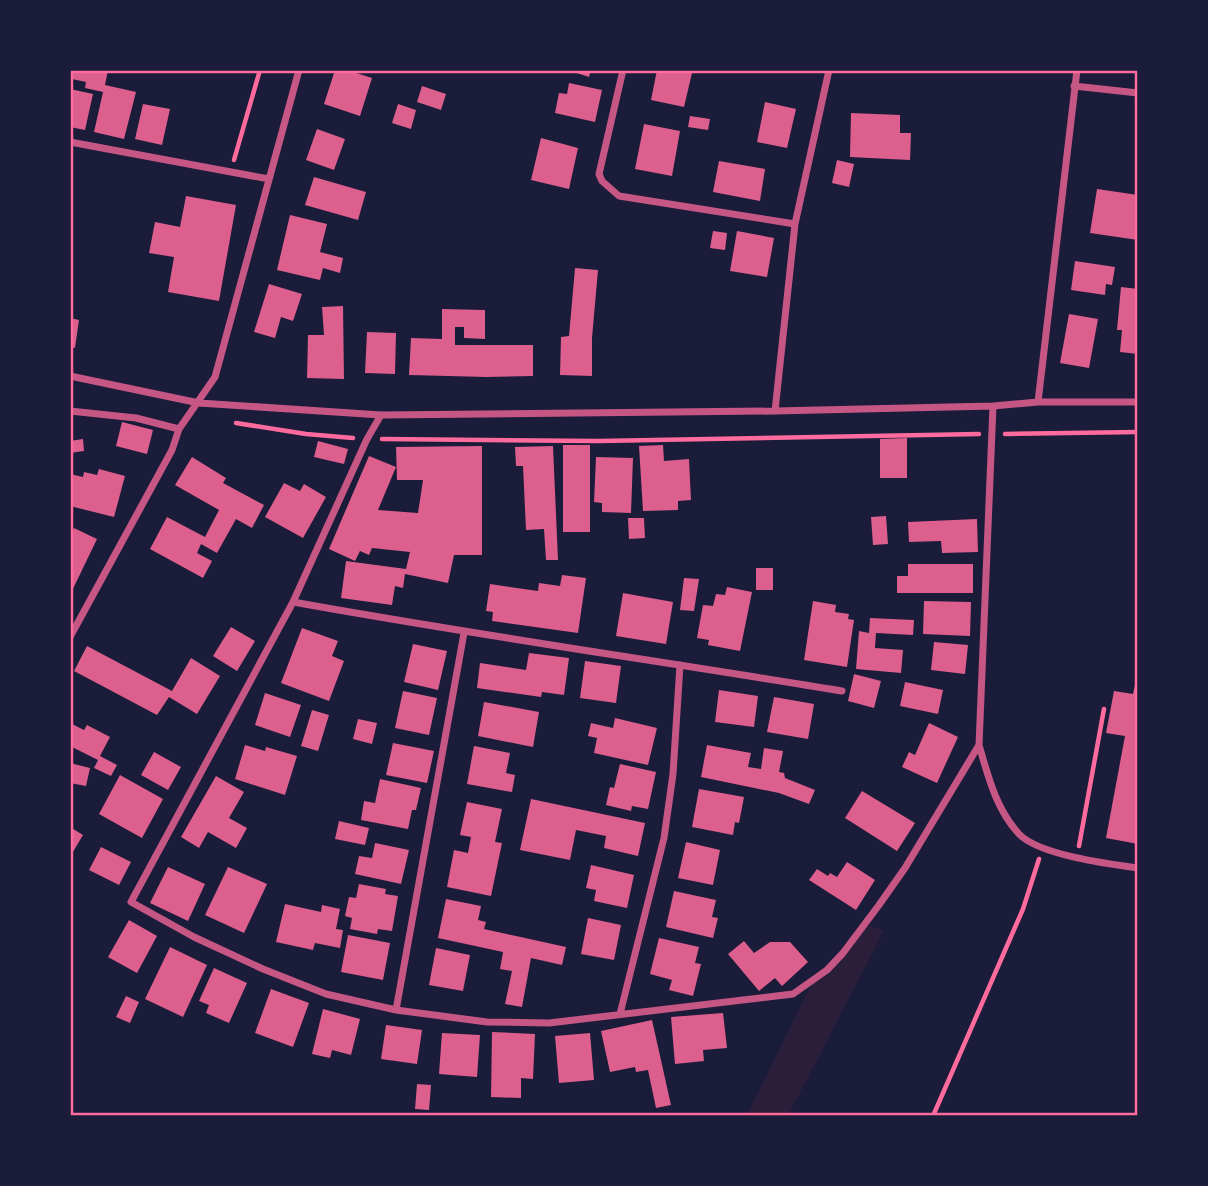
<svg xmlns="http://www.w3.org/2000/svg" width="1208" height="1186" font-family="Jost,sans-serif">
	<style>
		.green { fill: #2a1e3b }
		.building { fill: #dd5f8e }
		.lines { fill: none; stroke-linecap: round; stroke-linejoin: round }
		.path { stroke: #ff6b9d; stroke-width: 4.5 }
		.minor { stroke: #c65784; stroke-width: 7 }
		.neatline { fill: none; stroke: #ff6b9d; stroke-width: 2.5 }
	</style>
	<rect width="100%" height="100%" fill="#1b1b3a"/>
	<path class="green" d="M865 924 884 931 788 1116H746L813 981Z"/>
	<path class="building" d="M74 70H108L105 85 136 92 124 139 94 132 103 92 85 88 86 82 72 79Z
		M335 70H347L372 78 360 116 324 104Z
		M567 70H591L589 77Z
		M657 70 692 73 684 107 651 100Z
		M569 83 602 90 595 122 555 113 559 93 567 94Z
		M422 86 446 94 441 110 417 102Z
		M70 89 93 94 85 130 70 127Z
		M765 102 796 109 787 148 757 142Z
		M143 104 170 109 162 145 135 139Z
		M398 104 416 110 411 129 392 123Z
		M851 113 900 115V133H911L910 160 850 157Z
		M690 116 710 119 708 130 688 127Z
		M644 124 680 131 672 176 635 169Z
		M317 129 345 139 334 170 306 160Z
		M541 138 578 148 569 189 531 180Z
		M837 160 854 164 849 187 832 183Z
		M719 161 765 169 760 201 713 192Z
		M314 177 366 192 358 220 305 205Z
		M1097 189 1138 195V240L1090 233Z
		M186 196 236 205 219 301 168 292 174 257 149 253 155 222 180 227Z
		M290 215 327 224 320 252 343 258 340 273 323 268 320 280 277 270Z
		M713 231 727 233 725 250 710 248Z
		M737 231 774 238 767 277 730 271Z
		M1075 261 1115 267 1112 285 1106 284 1105 295 1071 290Z
		M575 268 598 270 592 338V376L560 375 561 337 569 336Z
		M269 284 302 294 293 321 281 317 275 338 254 332Z
		M1121 287 1138 289V354L1120 352 1122 330H1117Z
		M343 306 344 379 307 378 308 335H324L322 307Z
		M442 309 485 310V339L464 338V327H455V345H533V376L487 377 409 375 411 338 442 339Z
		M1069 314 1098 319 1089 368 1060 363Z
		M70 318 79 320 75 348 70 347Z
		M367 332 396 333 395 374 365 373Z
		M122 422 153 430 147 454 116 446Z
		M907 438V478H880V439Z
		M83 439 84 451 70 453V441Z
		M318 441 348 449 344 464 314 457Z
		M563 445H590V532H563Z
		M663 445 664 461 689 459 691 500 678 501V510L643 511 639 446Z
		M482 446V555H454L448 583 405 574 403 588 395 586 392 605 341 598 346 561 406 569 410 552 372 548 369 555 360 551 355 561 329 549 369 456 396 467 378 510 418 513 423 480H397L396 447Z
		M553 446 558 560H546L544 529 526 530 523 466H516L515 447Z
		M192 457 226 478 223 483 264 505 252 528 236 519 217 553 201 544 197 553 212 561 203 578 150 549 167 517 205 537 219 510 175 485Z
		M596 457 633 458 631 513 602 512V503L594 502Z
		M99 469 125 476 114 517 70 506V474L83 477 84 472 97 475Z
		M284 483 300 491 304 484 326 497 303 538 265 517Z
		M886 516 888 544 873 545 871 517Z
		M628 518H644L645 538 629 539Z
		M977 519 978 552 942 553 941 541 909 542 908 522Z
		M74 528 97 539 70 595V537Z
		M908 564H973V593H897V576H908Z
		M756 568H773V590H756Z
		M562 575 586 578 578 633 492 621 493 612 486 611 490 584 538 591 539 583 560 586Z
		M684 578 699 579 694 611 680 610Z
		M727 587 752 592 740 651 708 645 709 640 697 638 703 605 713 606 716 594 725 595Z
		M623 593 673 602 666 644 616 636Z
		M813 601 836 605 835 612 849 614 848 619 854 620 847 667 804 660Z
		M924 601 971 602 970 636 923 634Z
		M870 618 914 620 913 635 876 633 875 648 903 650 901 673 856 669 859 631 869 633Z
		M231 627 255 641 237 671 213 656Z
		M302 628 338 641 332 656 344 661 329 701 281 683Z
		M934 642 968 645 965 674 931 670Z
		M413 644 447 651 438 690 404 682Z
		M87 646 172 691 191 658 220 676 197 714 169 697 157 715 74 671Z
		M529 653 569 658 564 695 542 692 541 697 477 688 480 663 526 670Z
		M585 661 621 666 616 703 580 698Z
		M854 674 881 681 874 708 848 701Z
		M1137 676H1138V844L1106 838 1125 736 1106 733 1114 691 1133 694Z
		M905 682 943 690 938 714 900 706Z
		M719 690 758 696 754 727 715 722Z
		M403 691 437 698 429 735 395 728Z
		M265 693 301 705 290 737 255 725Z
		M774 697 814 704 808 739 767 732Z
		M484 702 539 712 533 747 478 736Z
		M312 710 329 715 318 751 301 746Z
		M615 718 657 728 648 765 594 753 597 738 588 736 591 723 613 728Z
		M358 719 377 723 372 744 353 739Z
		M70 723 84 730 87 725 110 737 100 756 117 765 111 776 94 768 98 760 70 746Z
		M929 723 958 737 937 783 902 767 909 752 915 755Z
		M393 743 434 751 427 783 386 775Z
		M245 745 265 751 266 747 297 756 285 795 235 779Z
		M707 745 751 753 748 767 761 769 764 748 783 751 779 772 784 773 785 778 815 790 809 804 779 793 701 777Z
		M474 746 510 753 506 773 515 775 512 792 467 784Z
		M154 752 181 767 168 790 141 775Z
		M70 763 90 768 86 786 70 783Z
		M620 764 656 772 648 809 632 806 631 811 606 805 610 787 614 788Z
		M120 775 163 799 142 838 99 814Z
		M216 776 244 792 229 818 247 828 236 848 208 832 199 848 181 837Z
		M380 779 421 788 416 810H412L408 829 361 820 364 801 375 803Z
		M699 789 744 797 739 823 735 822 733 835 692 827Z
		M862 791 915 823 897 851 845 818Z
		M531 799 645 823 638 856 604 848 606 836 576 830 570 860 520 850Z
		M467 802 502 809 495 842 502 843 491 896 447 887 454 850 468 853 471 837 460 835Z
		M339 821 369 828 365 845 335 839Z
		M70 827 83 835 70 857Z
		M686 842 720 850 713 885 678 878Z
		M375 843 409 850 401 884 355 874 359 856 372 858Z
		M101 847 131 862 119 885 89 870Z
		M847 862 875 880 856 910 809 880 817 869 828 876 830 873 837 877Z
		M591 865 634 875 627 908 594 901 596 890 586 888Z
		M168 867 205 884 188 921 150 903Z
		M228 867 267 884 244 933 205 915Z
		M359 884 386 889 385 894 398 896 392 931 378 929 377 934 350 929 352 918 345 916 349 897 356 898Z
		M674 891 716 900 712 917 718 918 713 938 666 927Z
		M446 899 481 906 478 920 486 922 484 929 566 947 562 965 531 958 522 1007 505 1004 512 971 500 969 503 952 438 938Z
		M285 904 321 912 322 905 340 909 336 929 343 930 340 948 315 943 313 950 276 942Z
		M588 918 621 925 614 960 581 954Z
		M129 920 157 936 137 973 108 957Z
		M348 935 390 943 383 980 341 972Z
		M659 938 699 947 695 963 701 964 693 996 669 990 672 980 650 974Z
		M744 941 754 953 770 942H790L808 962 782 986 775 978 759 991 728 954Z
		M170 947 207 965 183 1017 145 999Z
		M436 948 470 955 463 991 429 985Z
		M214 968 247 983 229 1023 206 1013 209 1005 199 1001Z
		M271 989 309 1003 293 1047 255 1033Z
		M126 996 139 1002 130 1023 116 1017Z
		M323 1009 360 1019 351 1055 332 1050 330 1058 312 1054Z
		M723 1013 727 1048 703 1050 704 1061 675 1064 671 1017Z
		M652 1020 671 1105 656 1108 648 1070 636 1072 635 1067 610 1072 601 1031Z
		M386 1025 422 1030 417 1064 381 1059Z
		M492 1032 535 1034 533 1079 521 1078V1098L491 1097Z
		M442 1033 480 1035 477 1077 439 1074Z
		M590 1033 594 1080 559 1083 555 1036Z
		M417 1084 431 1085 429 1110 415 1109Z"/>
	<g class="lines">
		<path class="path" d="M234 160 260 70
			M236 423 306 434 353 438
			M1005 434 1138 432
			M382 439 599 441 979 434
			M1079 846 1104 709
			M933 1116 1023 909 1039 859"/>
		<path class="minor" d="M623 70 599 174 602 181 619 196 795 224
			M1074 86 1138 93
			M70 142 269 179
			M70 376 199 403 381 415 775 411 993 406 1038 402H1138
			M1038 402 1077 70
			M70 411 136 418 179 429 215 377 299 70
			M775 411 795 224 829 70
			M381 415 367 439 293 602 131 902 194 937 263 969 326 994 396 1010 487 1022 549 1023 793 994 827 970 843 953 879 905 905 868 979 745 993 406
			M293 602C476 635 659 661 842 691
			M70 637 172 450 179 429
			M979 745C988 776 996 809 1019 834 1039 855 1108 864 1138 868
			M396 1010 464 633
			M620 1014 664 838 673 774 680 665"/>
	</g>
	<rect width="1208" height="1186" fill="none" stroke="#1b1b3a" stroke-width="144"/>
	<rect x="72" y="72" width="1064" height="1042" class="neatline"/>
</svg>
